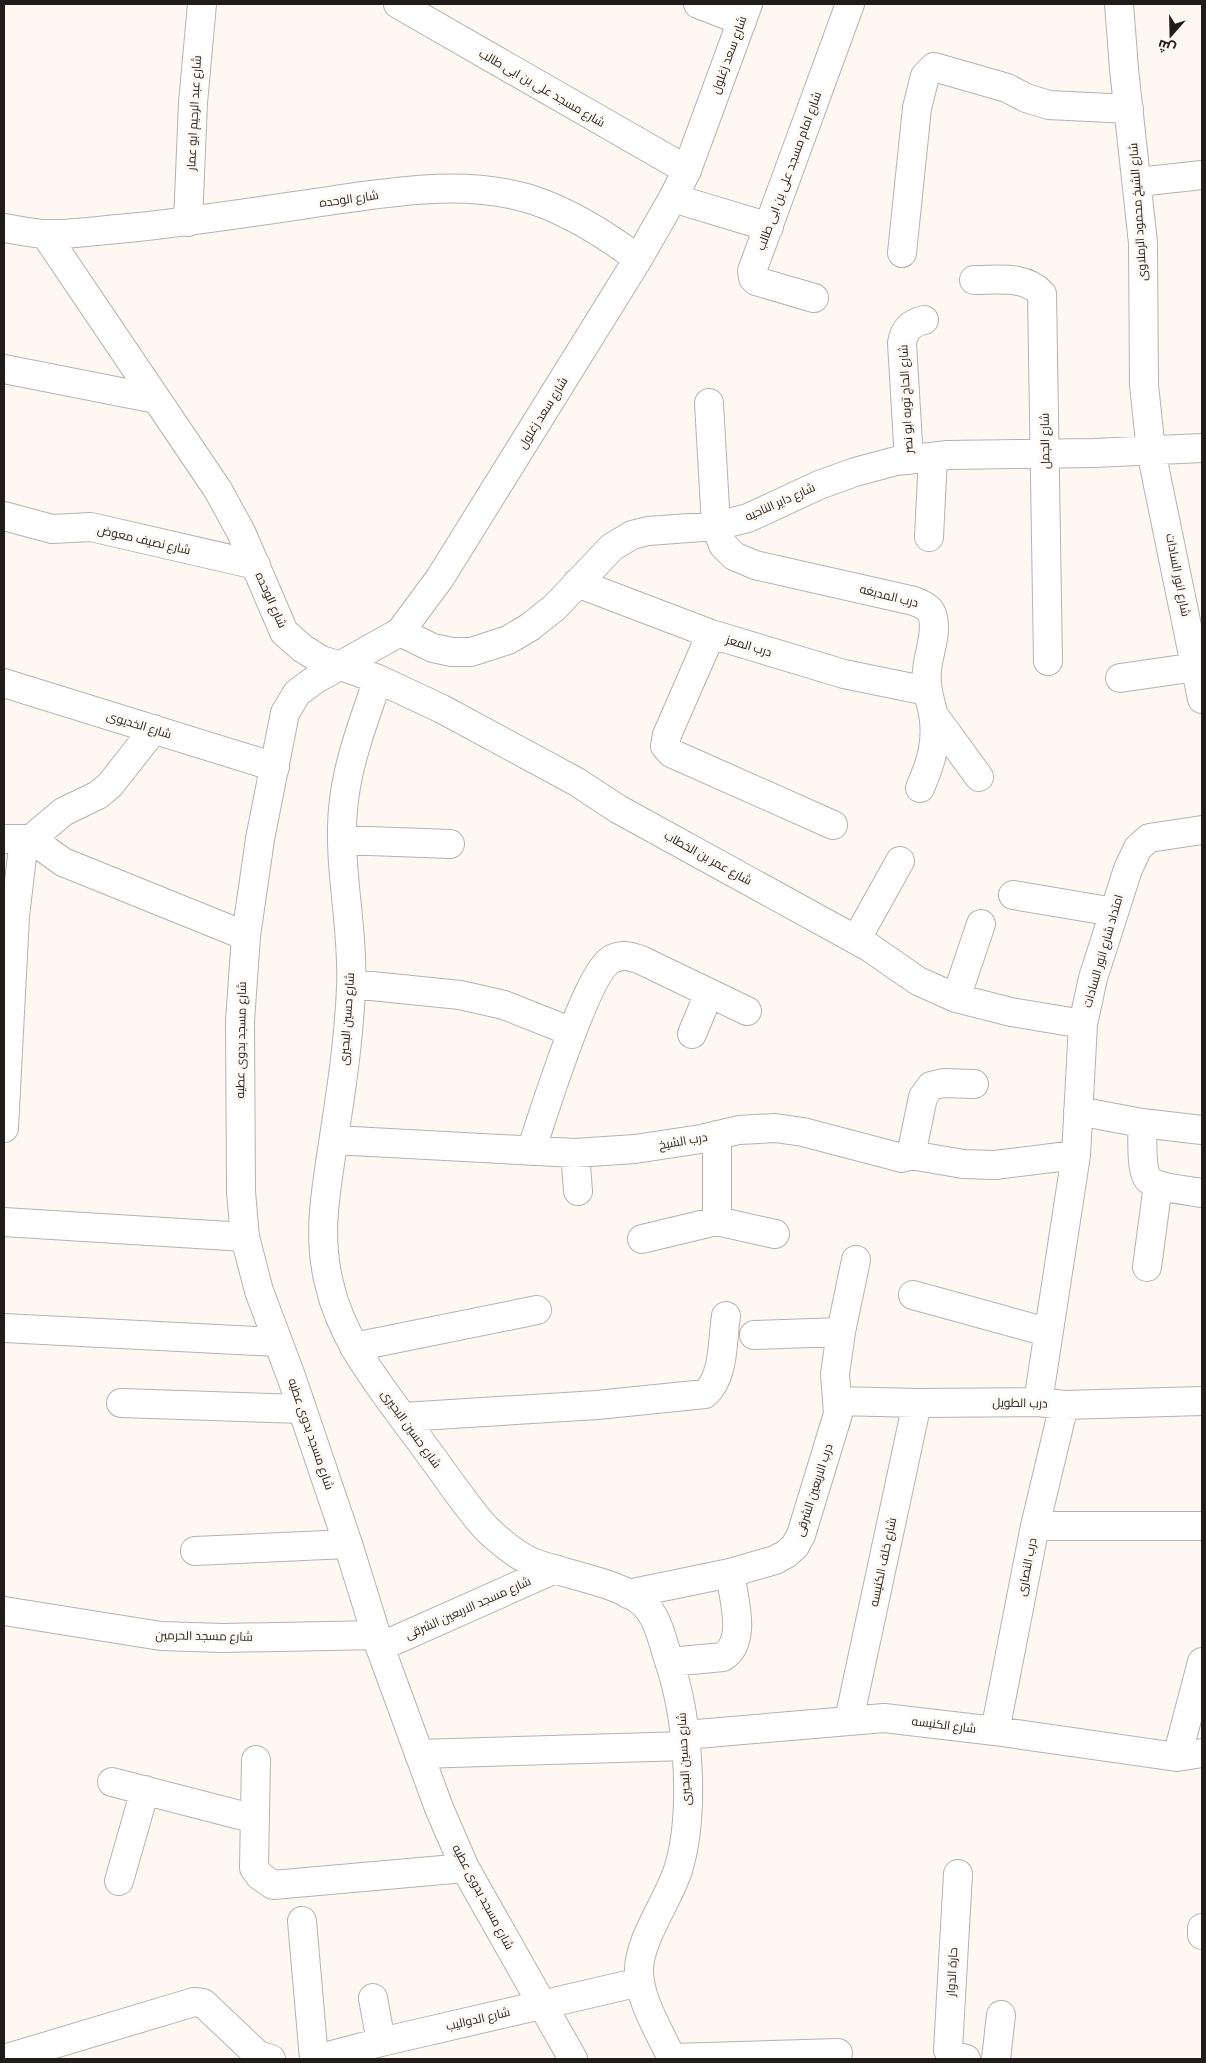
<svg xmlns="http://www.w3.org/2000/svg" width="1206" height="2063" font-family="Merriweather,Cairo,serif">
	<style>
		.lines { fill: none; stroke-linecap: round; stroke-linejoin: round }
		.minor-casing { stroke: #b8b2ad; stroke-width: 30 }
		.tertiary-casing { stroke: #b8b2ad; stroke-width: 30 }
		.minor { stroke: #fff; stroke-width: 28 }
		.tertiary { stroke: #fff; stroke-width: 28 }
		.labels { text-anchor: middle; stroke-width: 5; stroke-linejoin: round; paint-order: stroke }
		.street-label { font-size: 12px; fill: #1f1c1a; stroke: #fef8f2 }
	</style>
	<rect width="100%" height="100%" fill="#fef8f2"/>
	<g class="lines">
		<g class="minor-casing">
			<path id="minor" d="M398 4 687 170
				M698 4 742 21
				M1119 4 1124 69 1143 243 1144 385 1151 451 1202 699
				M1138 182 1202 175
				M673 198 769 227
				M188 222 193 103 202 4
				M902 253 917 108 925 76 934 67 1007 88 1026 98 1049 105 1129 109
				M974 280C998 280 1025 275 1042 294L1048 661
				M814 298 756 281 753 278 752 271 850 4
				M4 369 156 399
				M709 403 716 526 723 545 734 556 755 565 914 601C923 605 931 607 933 618 937 635 928 654 927 671 925 686 930 699 933 713 938 741 931 763 920 788
				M909 460 902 343C904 330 911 323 924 320
				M4 516 52 529 91 527 256 565
				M929 537 933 457
				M577 583 711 634 844 674 927 691
				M400 632 433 648 452 652H471L508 640 530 627 555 607 612 547 632 535 648 531 716 526 748 518 819 485 855 472 896 461 948 455 1094 453 1202 448
				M711 634 667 735 665 746 671 753 833 825
				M341 666 378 679 442 709 577 782 618 809 869 947 918 981 956 998 1011 1012 1083 1024
				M1120 678 1196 667
				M378 679C365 718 349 758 344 800 336 862 354 925 351 987 349 1040 341 1092 333 1143 326 1191 317 1235 329 1283 341 1338 377 1382 409 1426 425 1447 440 1468 455 1489 466 1503 477 1520 490 1532 503 1544 517 1556 534 1563 564 1574 622 1583 644 1604 658 1617 663 1643 669 1661 688 1717 696 1812 678 1870 668 1901 638 1941 639 1972 640 2002 660 2032 672 2059
				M4 683 275 767
				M933 714 979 777
				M4 839H31L63 862 246 936
				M342 840 450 844
				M1013 895 1114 912
				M856 940 900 861
				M352 984 460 995 504 1005 572 1032
				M956 998 981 924
				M692 1034 709 993
				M1078 1111 1142 1123 1202 1130
				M1142 1123C1143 1135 1140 1173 1149 1180 1160 1189 1188 1190 1202 1193
				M4 1128 15 916 23 848 31 839 63 812 98 795 110 785 154 729
				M717 1135V1221
				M334 1140 575 1153 635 1149 701 1139 739 1130 775 1128 803 1132 902 1158 911 1155 923 1097 931 1086 943 1083 974 1084
				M531 1151C542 1118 587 972 612 959 623 954 630 956 641 960L747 1011
				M575 1153 578 1191
				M911 1155 963 1164 995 1165 1076 1155
				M4 1222 245 1237
				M642 1239 717 1221 775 1234
				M1147 1267 1158 1185
				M913 1295 1047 1332
				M4 1328 277 1342
				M754 1335 841 1332
				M354 1347 537 1310
				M838 1401 917 1403 1038 1402 1064 1405 1202 1401
				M1038 1402 1076 1155 1083 1024 1093 978 1128 869 1138 848 1149 838 1202 830
				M121 1403 302 1409
				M403 1417 597 1405 705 1394C725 1376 722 1340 726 1316
				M1035 1526H1202
				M195 1551 348 1544
				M628 1594 730 1573 775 1560 786 1554 795 1546 801 1535 838 1414 835 1374 841 1332 856 1260
				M4 1611 161 1636 223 1638 377 1635
				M380 1647 555 1569
				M670 1662 723 1657C748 1641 733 1597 730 1573
				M849 1720 917 1403
				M995 1731 1035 1526 1064 1405
				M685 1735 884 1718 995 1731 1177 1757 1202 1753
				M419 1754 686 1746
				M1177 1757 1202 1662
				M256 1760 254 1868 260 1876 273 1885 465 1868
				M112 1782 255 1819
				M958 1874 948 2050 955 2056 966 2059
				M119 1881 145 1790
				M302 1921 314 2059
				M1202 1935V1928
				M373 1998 381 2042
				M672 2058 838 2053
				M4 2059 194 2002 203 2003 258 2055 271 2059
				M317 2059 381 2042 640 1982
				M996 2059 1001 2015"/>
		</g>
		<g class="tertiary-casing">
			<path id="tertiary" d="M4 228C17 230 31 233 45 234 72 235 101 230 128 228 197 221 266 210 335 200 399 191 466 180 530 199 570 212 605 234 638 259
				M45 234 218 490 241 532 284 632 302 648 321 660 341 666
				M573 2059 465 1868 439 1808 380 1647 348 1544 292 1379 259 1291 245 1237 241 1192 240 1021 246 936 260 839 285 713 297 693 316 679 400 632 440 578 638 259 673 198 687 170 748 4"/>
		</g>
		<use href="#minor" class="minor"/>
		<use href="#tertiary" class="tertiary"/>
	</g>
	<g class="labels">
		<g class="street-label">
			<text transform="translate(729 55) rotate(-70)" y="4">شارع سعد زغلول</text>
			<text transform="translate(542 88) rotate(30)" y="4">شارع مسجد على بن ابى طالب</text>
			<text transform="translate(194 113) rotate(-87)" y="4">شارع عبد الرحيم ابو عمار</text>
			<text transform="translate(789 171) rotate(-70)" y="4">شارع امام مسجد على بن ابى طالب</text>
			<text transform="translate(349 199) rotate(-8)" y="4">شارع الوحده</text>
			<text transform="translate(1138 212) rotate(-94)" y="4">شارع الشيخ محمود الرملاوى</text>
			<text transform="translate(906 399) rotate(-93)" y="4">شارع الحاج توبه ابو نصر</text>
			<text transform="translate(543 413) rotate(-58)" y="4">شارع سعد زغلول</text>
			<text transform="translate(1045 441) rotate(-91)" y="4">شارع الجمل</text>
			<text transform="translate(780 502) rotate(-24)" y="4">شارع داير الناحيه</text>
			<text transform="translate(144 540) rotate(13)" y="4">شارع نصيف معوض</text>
			<text transform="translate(1178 575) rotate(79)" y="4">شارع انور السادات</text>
			<text transform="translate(889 596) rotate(14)" y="4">درب المدبغه</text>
			<text transform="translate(271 600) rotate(66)" y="4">شارع الوحده</text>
			<text transform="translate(749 646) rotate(17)" y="4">درب المعز</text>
			<text transform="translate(139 725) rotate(17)" y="4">شارع الخديوى</text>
			<text transform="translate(708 858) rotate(29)" y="4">شارع عمر بن الخطاب</text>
			<text transform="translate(1103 951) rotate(-74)" y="4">امتداد شارع انور السادات</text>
			<text transform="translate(347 1019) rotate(-86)" y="4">شارع حسين البحيرى</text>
			<text transform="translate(241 1040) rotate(-89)" y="4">شارع مسجد بدوى عطيه</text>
			<text transform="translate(683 1141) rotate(-10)" y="4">درب الشيخ</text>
			<text transform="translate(1020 1403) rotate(1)" y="4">درب الطويل</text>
			<text transform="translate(411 1429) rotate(54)" y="4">شارع حسين البحيرى</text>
			<text transform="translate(311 1434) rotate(71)" y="4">شارع مسجد بدوى عطيه</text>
			<text transform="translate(814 1490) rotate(-72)" y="4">درب الاربعين الشرقى</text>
			<text transform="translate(883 1562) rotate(-78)" y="4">شارع خلف الكنيسه</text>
			<text transform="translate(1027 1567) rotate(-79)" y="4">درب النصارى</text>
			<text transform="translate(468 1608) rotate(-24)" y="4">شارع مسجد الاربعين الشرقى</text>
			<text transform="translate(204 1636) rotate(1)" y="4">شارع مسجد الحرمين</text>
			<text transform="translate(944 1725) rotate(7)" y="4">شارع الكنيسه</text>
			<text transform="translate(684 1759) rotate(-93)" y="4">شارع حسين البحيرى</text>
			<text transform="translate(483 1897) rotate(62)" y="4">شارع مسجد بدوى عطيه</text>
			<text transform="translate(952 1972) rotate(-87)" y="4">حارة الدوار</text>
			<text transform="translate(478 2019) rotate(-13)" y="4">شارع الدواليب</text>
		</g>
	</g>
	<rect width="1206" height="2063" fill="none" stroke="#1f1c1a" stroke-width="10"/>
	<g transform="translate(1171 35) rotate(200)" stroke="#fef8f2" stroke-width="4" paint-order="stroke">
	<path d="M0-4L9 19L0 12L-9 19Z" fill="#1f1c1a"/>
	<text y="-8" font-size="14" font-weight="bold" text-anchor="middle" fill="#1f1c1a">ش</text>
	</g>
</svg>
